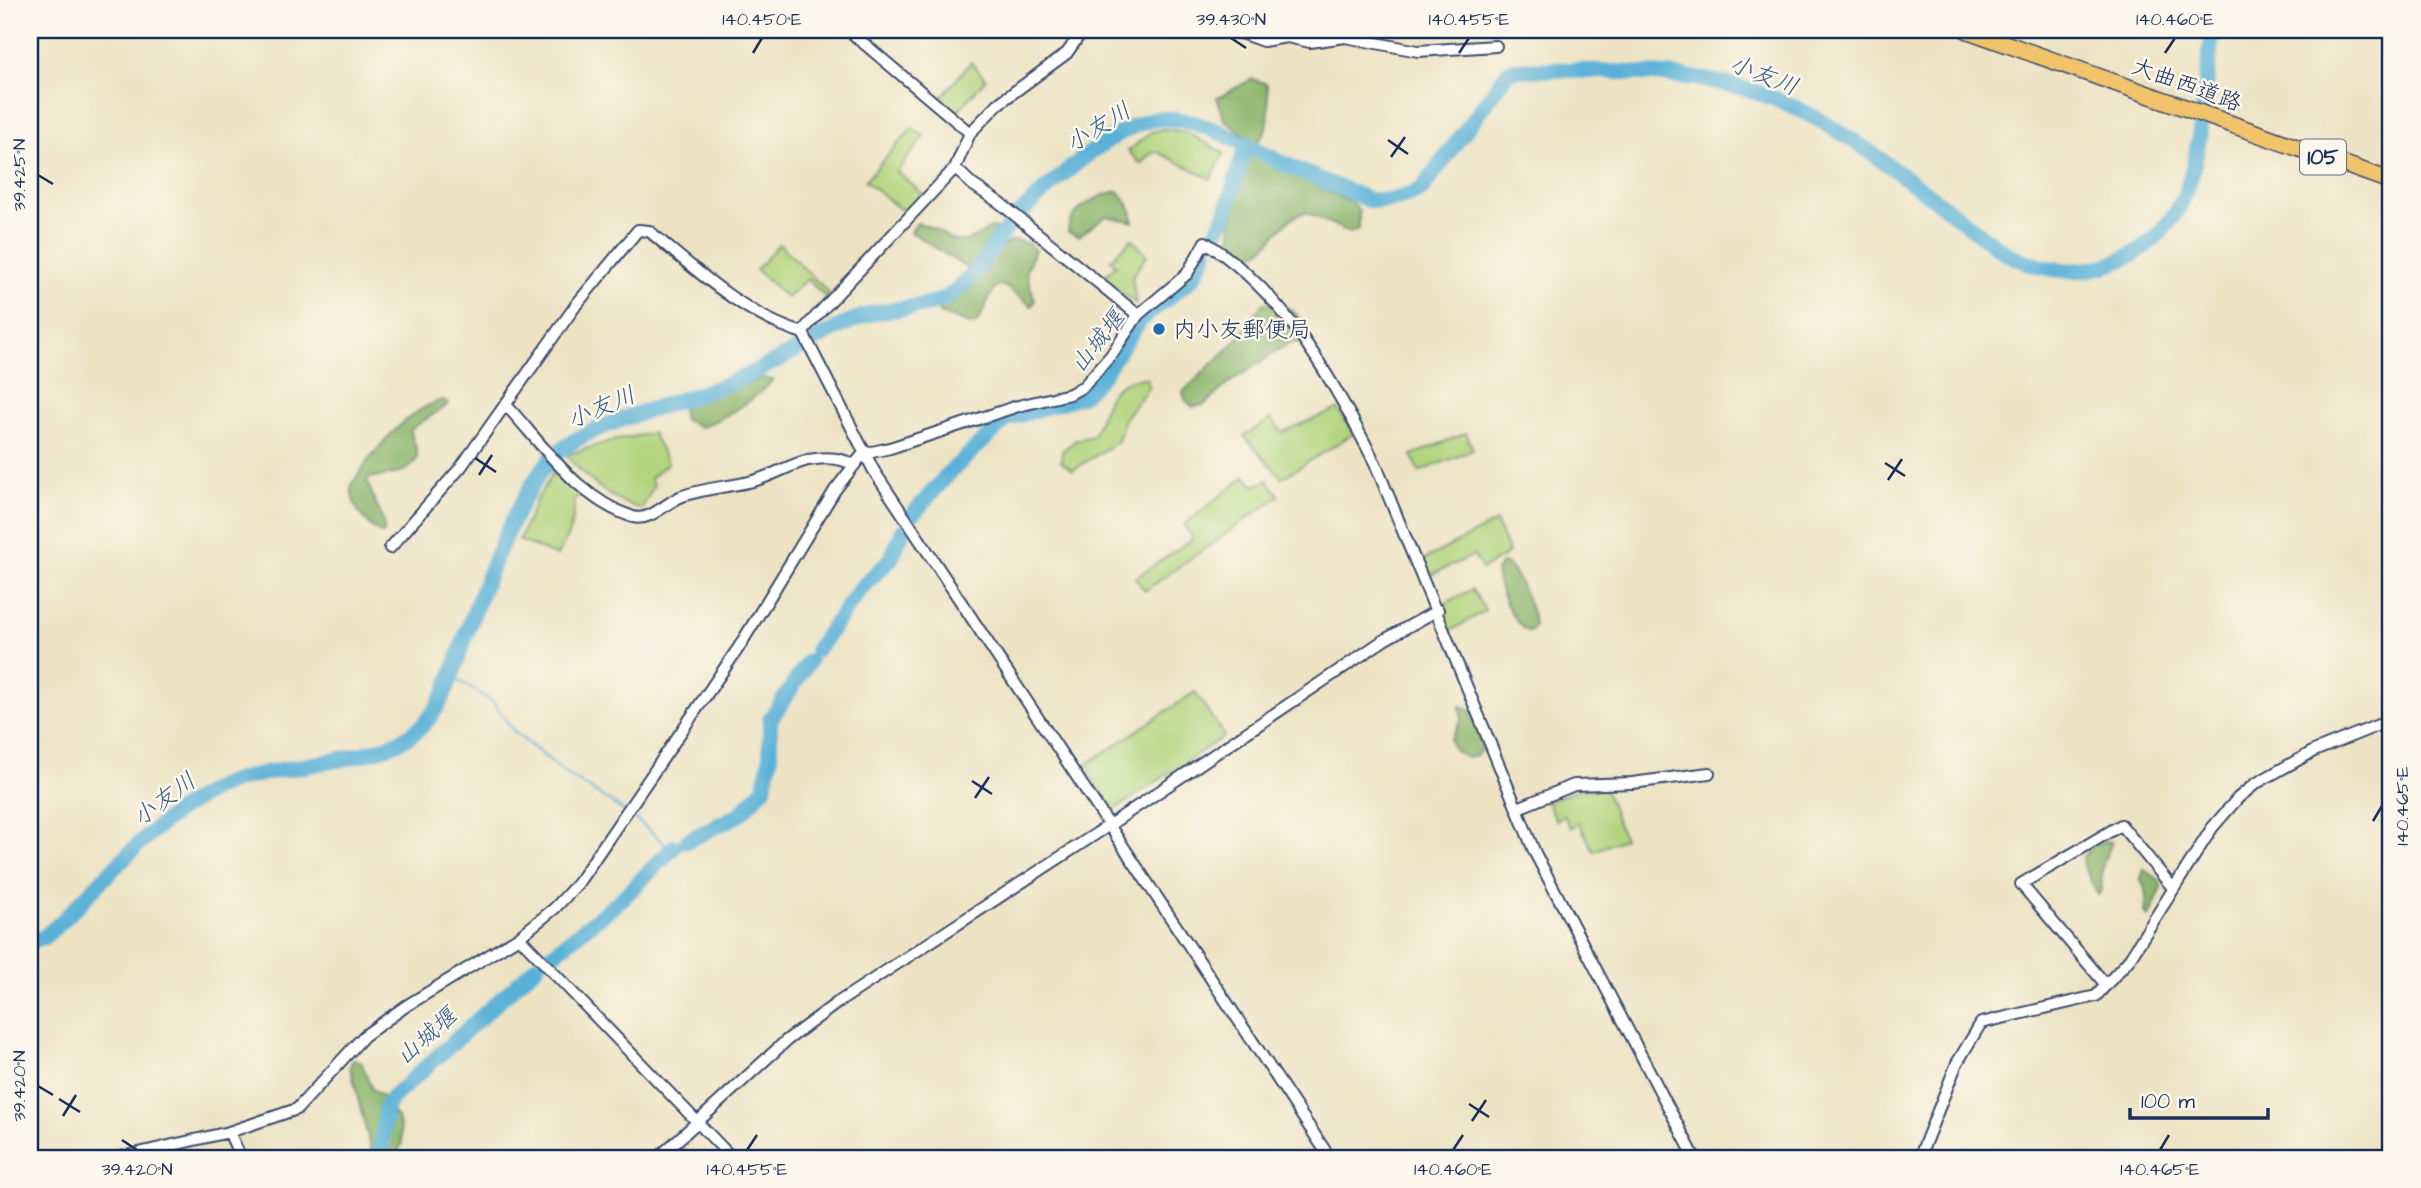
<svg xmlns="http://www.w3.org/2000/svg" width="2421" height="1188" font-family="'Architects Daughter','Klee One',sans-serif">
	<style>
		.green { fill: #b1d47c; stroke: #66826d; stroke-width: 2 }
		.forest { fill: #8cb66c; stroke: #547265; stroke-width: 2 }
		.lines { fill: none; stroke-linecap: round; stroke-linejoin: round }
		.stream { stroke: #5ab1d7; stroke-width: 2.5 }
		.river { stroke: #5ab1d7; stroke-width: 16 }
		.minor-casing { stroke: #3a4a6d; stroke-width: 14 }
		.highway-casing { stroke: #3a4a6d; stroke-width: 19 }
		.minor { stroke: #fff; stroke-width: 10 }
		.highway { stroke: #f1c36a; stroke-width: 16 }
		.ticks { fill: none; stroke: #1b2f5e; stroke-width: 2.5 }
		.poi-dot { fill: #1f6fb2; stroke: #fbf7ec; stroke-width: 2.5 }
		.labels { text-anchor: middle; stroke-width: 5; stroke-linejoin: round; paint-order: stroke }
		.shield { fill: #fbf7ec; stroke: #5e6b89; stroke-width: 2 }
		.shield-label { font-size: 21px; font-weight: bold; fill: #1b2f5e }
		.street-label { font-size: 23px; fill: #1b2f5e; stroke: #fbf7ec }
		.poi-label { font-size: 23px; fill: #1b2f5e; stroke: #fbf7ec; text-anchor: start }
		.water-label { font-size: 24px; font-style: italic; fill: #315c88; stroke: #fbf7ec }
		.neatline { fill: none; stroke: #1b2f5e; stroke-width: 2.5 }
		.ticks-label { font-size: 18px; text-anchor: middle; fill: #1b2f5e }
	</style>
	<rect width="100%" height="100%" fill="#fbf7ec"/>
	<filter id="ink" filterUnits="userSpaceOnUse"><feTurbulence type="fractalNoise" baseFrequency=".0143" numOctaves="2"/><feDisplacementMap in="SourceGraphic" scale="14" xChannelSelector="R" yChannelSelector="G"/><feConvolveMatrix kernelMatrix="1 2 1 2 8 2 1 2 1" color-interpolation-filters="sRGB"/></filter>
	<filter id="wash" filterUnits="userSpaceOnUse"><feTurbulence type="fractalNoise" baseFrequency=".00686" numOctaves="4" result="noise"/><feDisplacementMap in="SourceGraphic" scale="28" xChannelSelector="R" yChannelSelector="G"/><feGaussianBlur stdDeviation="1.57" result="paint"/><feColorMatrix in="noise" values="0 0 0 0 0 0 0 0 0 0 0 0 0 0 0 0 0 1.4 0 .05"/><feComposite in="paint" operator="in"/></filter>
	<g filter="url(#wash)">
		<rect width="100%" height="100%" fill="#ede3c3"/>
		<path class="green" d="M971 62 986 79 956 113 940 99Z
			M912 128 924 136 897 172 925 196 909 216 865 181Z
			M1164 129 1186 132 1224 153 1211 179 1158 152 1150 154 1141 164 1128 151 1151 132Z
			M1132 239 1147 255 1132 277 1136 304 1103 278 1116 265 1110 260Z
			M779 244 830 294 827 299 807 279 787 298 756 270Z
			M1140 378 1148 379V388L1124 419 1118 441 1073 470 1061 462 1062 451 1076 440 1093 436C1107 407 1103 384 1140 378Z
			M1338 409 1353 434 1282 478 1244 436 1271 419 1282 432Z
			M652 433 668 463 650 478 654 485 642 509C609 500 588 480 566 455L611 441Z
			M1466 433 1473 450 1419 472 1412 455Z
			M555 470 582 494 574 499C575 522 569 536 557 556L519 540 536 501Z
			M1245 476 1254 486 1268 480 1279 496 1145 591 1135 578 1193 539 1184 525Z
			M1496 522 1509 553 1482 569 1474 555 1431 575 1423 560Z
			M1472 589 1485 611 1450 631 1442 605Z
			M1195 692 1224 736 1114 810 1084 766Z
			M1580 789H1605L1624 839 1594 851 1579 823 1571 828 1564 815 1556 820 1547 802Z"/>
		<path class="forest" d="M1252 79 1267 84C1268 103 1274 133 1255 142L1225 121 1217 98Z
			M1253 155 1354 204 1359 211V229L1350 233 1306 212C1278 219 1276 247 1246 258 1241 256 1235 252 1233 247 1226 229 1242 176 1247 157Z
			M1119 191 1131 209 1133 222 1106 216 1079 236 1068 232C1068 210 1100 194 1119 191Z
			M917 223C954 229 945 258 991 228L998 229C991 243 981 264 965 267L911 232Z
			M1015 240 1027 243 1035 250 1026 271 1035 301 1032 306 1004 286 997 285C988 295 986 311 976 324H969L938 312 940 304C974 303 983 249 1015 240Z
			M1263 303C1286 304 1297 308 1307 331L1298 343H1289L1229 383 1204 405 1192 407 1185 399 1183 392 1236 341Z
			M763 378 773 380C753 401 728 416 701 427L684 420 682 410 686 405Z
			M442 400 448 403 446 406 411 429C410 438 418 447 417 456 415 474 383 476 369 478L367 482 384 523V533L381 534C365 522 349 505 352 484 372 453 405 411 442 400Z
			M1502 563C1516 565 1534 612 1534 626L1531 631H1527C1511 621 1498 589 1496 571Z
			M1460 706 1470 710 1483 748 1477 755 1467 758 1455 751 1450 740 1462 719Z
			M2106 841 2112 842 2103 862 2101 891 2098 895 2083 865V857L2093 846Z
			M2144 869 2159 880 2162 888 2149 917 2145 914 2147 894 2141 879Z
			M354 1059 361 1062 372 1089 383 1097 399 1121 402 1143 395 1158H373L350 1066Z"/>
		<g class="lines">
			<path class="stream" d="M451 676 493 702 514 732 564 772 624 811
				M633 817 671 849"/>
			<path class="river" d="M1213 238 1224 218 1246 146
				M912 515 951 471 1007 419 1083 395 1101 377 1141 319 1194 277 1206 252
				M817 649 861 588 891 559 903 531
				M687 841 740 814 764 788 770 761V720L809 661
				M30 941 43 938 58 925C111 874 166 803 238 780 288 763 374 763 415 732 446 709 455 663 468 629 484 583 520 491 553 457 589 420 688 402 737 380 780 362 820 333 864 316 888 307 924 310 945 298 969 286 985 256 1001 236 1029 201 1108 129 1152 120 1197 111 1259 154 1300 171 1323 181 1346 190 1369 200 1390 202 1404 199 1422 189L1509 71C1537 68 1565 70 1594 71 1667 74 1726 76 1794 107 1853 135 1905 178 1957 216 1976 230 1995 249 2017 258 2079 287 2151 264 2182 201 2201 162 2206 75 2213 30
				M549 957 622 899 674 847
				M380 1158 386 1107 393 1097 537 966"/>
		</g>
	</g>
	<g filter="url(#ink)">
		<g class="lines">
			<g class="minor-casing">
				<path id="minor" d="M848 30 970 133
					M1083 30 1067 53 998 104 970 133 955 168 807 326 803 333 874 471 1330 1158
					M1232 30 1263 41 1287 37 1310 42 1345 37 1418 51 1496 46
					M955 168 973 185 1000 203 1138 315
					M506 405C544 446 578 499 633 517 649 522 666 503 680 497 702 488 730 487 753 481 772 476 789 465 808 460 824 457 841 457 854 465
					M390 548 461 467 576 305 638 230 649 231C695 269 745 316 803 333
					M1518 808 1574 785 1632 783 1709 773
					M519 937 732 1158
					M2106 985 2021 884 2121 825 2173 888
					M229 1132 241 1158
					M117 1158 229 1132 297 1109 364 1036 406 1006 519 937 555 908 578 883 739 647 835 490 863 454 890 448 1018 406 1070 394 1084 386 1112 354 1138 315 1187 274 1205 242C1286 293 1333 381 1375 463L1535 853 1695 1158
					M658 1158 787 1040 837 1003 1108 826 1384 640 1438 610
					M1919 1158 1957 1063 1981 1023 2096 996 2128 961 2212 828 2238 798 2255 784 2314 751 2391 720"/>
			</g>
			<g class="highway-casing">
				<path id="highway" d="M1967 30 2391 181"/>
			</g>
			<use href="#minor" class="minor"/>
			<use href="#highway" class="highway"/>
		</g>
	</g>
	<path class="ticks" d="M1231 38 1246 48M753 53 762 38M1459 53 1469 38M2165 53 2175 38M1388 140 1408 154M1391 157 1405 137M38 175 53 184M475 458 496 472M1885 463 1905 476M479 475 492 455M1888 480 1902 459M972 781 992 794M975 798 989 777M2373 821 2382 806M38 1086 53 1095M59 1099 80 1112M1469 1104 1489 1117M63 1116 76 1095M1472 1121 1486 1100M122 1140 137 1150M747 1150 757 1135M1453 1150 1463 1135M2160 1150 2169 1135"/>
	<circle class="poi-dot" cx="1159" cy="329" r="7"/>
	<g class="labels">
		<rect class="shield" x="2300" y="139.5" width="46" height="35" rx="5"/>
		<g class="shield-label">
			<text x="2323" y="164">105</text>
		</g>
		<g class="street-label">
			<text transform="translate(2187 84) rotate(20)" y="8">大曲西道路</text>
		</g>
		<g class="poi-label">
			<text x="1173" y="337">内小友郵便局</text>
		</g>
		<g class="water-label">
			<text transform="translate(1764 75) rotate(21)" y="8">小友川</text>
			<text transform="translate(1098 127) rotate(-32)" y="8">小友川</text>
			<text transform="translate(1097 341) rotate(-52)" y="8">山城堰</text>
			<text transform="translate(601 407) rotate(-23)" y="8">小友川</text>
			<text transform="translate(164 799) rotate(-37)" y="8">小友川</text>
			<text transform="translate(426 1036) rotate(-42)" y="8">山城堰</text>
		</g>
	</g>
	<rect width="2421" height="1188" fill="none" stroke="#fbf7ec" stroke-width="77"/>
	<path d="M2130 1108v10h138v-10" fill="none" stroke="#1b2f5e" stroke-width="3.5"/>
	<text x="2141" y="1108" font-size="21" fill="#1b2f5e" stroke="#fbf7ec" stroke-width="5" paint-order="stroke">100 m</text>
	<rect x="38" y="38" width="2344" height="1112" class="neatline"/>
	<g class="ticks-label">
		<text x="762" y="25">140.450°E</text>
		<text x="1231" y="25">39.430°N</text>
		<text x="1469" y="25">140.455°E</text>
		<text x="2175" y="25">140.460°E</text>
		<text transform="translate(19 175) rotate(-90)" y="6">39.425°N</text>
		<text transform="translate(2402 806) rotate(-90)" y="6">140.465°E</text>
		<text transform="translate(19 1086) rotate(-90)" y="6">39.420°N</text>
		<text x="137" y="1175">39.420°N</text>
		<text x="747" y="1175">140.455°E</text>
		<text x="1453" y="1175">140.460°E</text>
		<text x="2160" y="1175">140.465°E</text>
	</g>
</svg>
